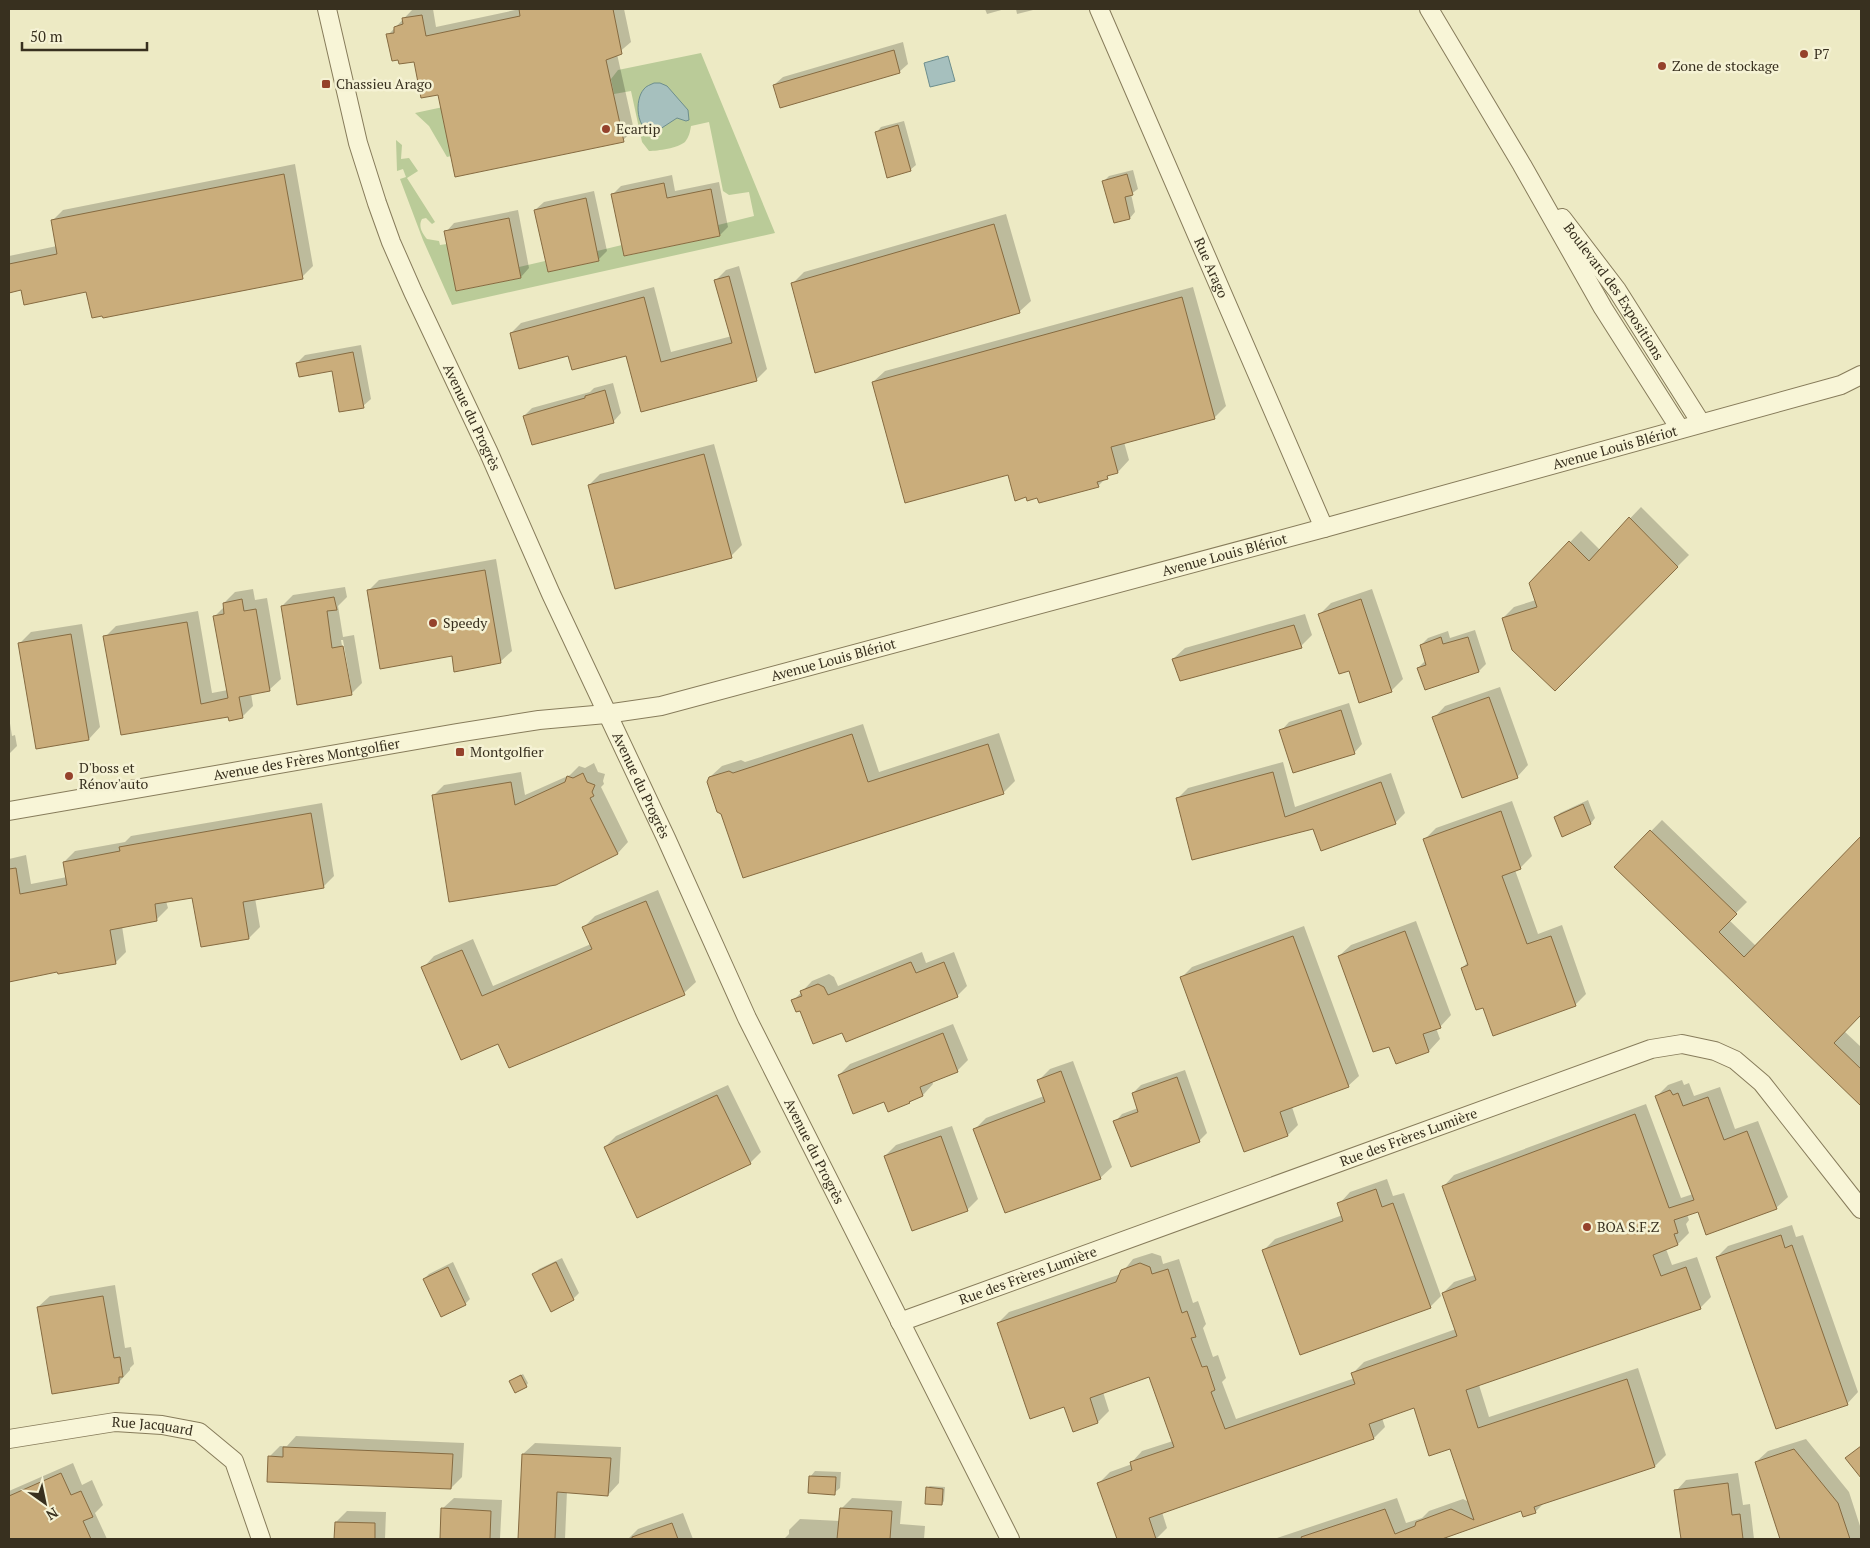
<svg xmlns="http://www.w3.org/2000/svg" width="1870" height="1548" font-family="'PT Serif',serif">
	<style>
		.green { fill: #bacb98 }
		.water { fill: #a6c0be; stroke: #6d8e8d }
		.shadow { fill: #0003; fill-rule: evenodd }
		.building { fill: #caad7b; stroke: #866b41 }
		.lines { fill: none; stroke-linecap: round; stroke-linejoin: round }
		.minor-casing { stroke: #877c5b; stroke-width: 20 }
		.minor { stroke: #f8f5d7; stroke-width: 18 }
		.poi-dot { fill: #95422c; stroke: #f5f2d4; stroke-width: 2 }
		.labels { text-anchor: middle; stroke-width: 5; stroke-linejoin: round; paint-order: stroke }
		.poi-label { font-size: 14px; fill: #38301f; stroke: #f5f2d4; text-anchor: start }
		.street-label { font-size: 14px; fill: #38301f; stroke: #f5f2d4 }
	</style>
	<rect width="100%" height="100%" fill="#edeac4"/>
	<path class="green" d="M701 53 775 233 452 305 423 240 400 179 406 177 403 169 397 171 396 140 402 145 401 159 409 158 418 171 407 178 435 222 432 224 426 218 422 219C418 226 422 233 427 239L439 241 440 245 447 244 457 291 521 278 519 267 545 261 548 272 599 261 597 251 622 245 625 256 720 236 718 225 754 216 749 192 729 195 723 191 709 122 691 126C690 132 689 137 685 142 678 148 658 151 649 151L642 142 631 91 614 94 611 79 618 70Z
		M532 88 443 118 451 156 447 157 429 126 415 113Z"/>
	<path class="water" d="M948 56 955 81 930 87 924 63Z
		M654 83H660L667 86 688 110 689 120 686 121 677 118 654 133C636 131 634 100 644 89 646 86 650 85 654 83Z"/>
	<path class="shadow" d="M413 9H433L436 27 520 9H624L631 42 617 54 634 130 623 140 439 93 415 60 388 35Z
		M985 9H1005L987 14Z
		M1016 9H1037L1017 14Z
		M903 42 908 64 899 72 774 85 783 77Z
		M904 121 916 165 910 170 876 133 881 127Z
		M295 164 313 266 302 277 87 290 22 289 9 291V256L57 246 52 221 63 210Z
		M1133 170 1138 189 1131 194 1135 212 1130 218 1114 222 1104 181 1109 176Z
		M672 175 675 191 719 182 728 227 720 235 613 194 621 186Z
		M594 191 607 251 598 260 535 210 544 202Z
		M518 210 529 268 521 277 457 289 446 232 454 223Z
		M1006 214 1031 301 1019 312 792 284 804 272Z
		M739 266 767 369 756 380 642 411 626 354H569L511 333 521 323 654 287 671 352 732 336 716 280 726 270Z
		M1193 287 1226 406 1215 417 1124 442 1129 460 1118 472 1111 473 1098 486 1038 496 1008 473 873 382 885 371Z
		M361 345 371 399 363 406 333 370 297 363 305 355Z
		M613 383 621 413 613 422 524 416 532 408 590 392 594 388Z
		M714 444 742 545 731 556 589 485 600 474Z
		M1641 507 1689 555 1555 689 1503 618 1514 607 1536 600 1530 583 1581 531 1600 550Z
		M496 559 512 651 500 662 453 655 368 591 379 580Z
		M345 587 347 597 338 606 343 637 354 635 362 683 351 694 282 606 293 595ZM341 640H343L351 687H349Z
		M253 589 255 600 267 598 281 679 269 690 251 693 253 706 242 717 229 715 122 733 105 637 116 626 198 611 212 693 228 690 215 616 224 607V603L235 592Z
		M1372 589 1403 679 1392 690 1360 701 1349 669 1320 614 1331 603Z
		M1305 614 1312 635 1301 646 1173 659 1185 648Z
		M82 624 100 727 89 739 19 644 31 632Z
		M1475 630 1486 664 1479 671 1425 688 1418 668 1426 660 1421 645 1428 638 1448 631 1450 638Z
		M1500 687 1528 765 1517 777 1434 718 1445 706Z
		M1349 703 1362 744 1354 753 1281 731 1289 722Z
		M9 717 12 736 15 735 17 746 9 754Z
		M863 724 879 772 999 733 1015 781 1003 793 722 813 710 777 722 766 741 760 745 762Z
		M1283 762 1295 807 1391 773 1405 813 1395 823 1313 827 1178 798 1188 788Z
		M594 763 598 772 605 774 603 781 604 784 601 787 628 842 618 853 555 883 433 796 444 785 521 772 525 795 570 775 579 766 585 768Z
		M1588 800 1595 818 1591 823 1563 835 1556 817 1560 813Z
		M1512 801 1532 856 1521 867 1515 870 1538 934 1562 925 1586 994 1575 1005 1483 1007 1462 968 1468 962 1425 839 1436 828Z
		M322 803 334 876 323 887 255 898 260 927 249 938 193 896 166 901 168 908 157 919 122 926 126 952 115 963 58 971 9 980V859L26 855 31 884 67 877 64 862 75 851 125 842 131 836Z
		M1662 820 1747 902 1729 920 1756 946 1861 838V1014L1844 1031 1861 1047V1105L1616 867Z
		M658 890 696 982 684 993 499 1042 423 968 434 956 473 939 493 986 591 944 584 927 595 916Z
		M1416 921 1451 1015 1440 1027 1436 1028 1440 1039 1429 1051 1396 1062 1390 1045 1339 956 1351 945Z
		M1304 926 1359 1076 1348 1086 1292 1107 1298 1125 1288 1135 1182 977 1192 967Z
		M922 952 926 963 954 952 967 986 957 996 843 1032 801 1009 793 1001 812 981 829 974 834 977 838 986Z
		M953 1024 968 1060 957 1071 932 1081 933 1084 923 1095 909 1102 888 1110 885 1101 839 1075 850 1064Z
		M1073 1061 1112 1167 1100 1178 975 1129 986 1118 1044 1096 1039 1080 1050 1069Z
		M1185 1070 1207 1133 1199 1141 1115 1122 1122 1114 1138 1108 1133 1093 1141 1085Z
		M1682 1080 1684 1085 1689 1083 1694 1096 1720 1087 1735 1129 1758 1121 1788 1197 1776 1208 1699 1210 1687 1214 1689 1220 1686 1224 1689 1233 1678 1244 1666 1249 1672 1265 1697 1257 1711 1297 1700 1308 1479 1385 1489 1417 1638 1368 1666 1455 1655 1466 1545 1502 1535 1512 1522 1509 1438 1539H1274L1397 1498 1406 1523 1422 1518 1429 1511 1463 1499 1469 1502 1451 1448 1415 1407 1382 1418 1385 1427 1374 1438 1162 1512 1167 1528 1156 1539H1118L1099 1483 1110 1472 1132 1464 1131 1463 1142 1451 1173 1441 1150 1376 1103 1392 1109 1411 1098 1422 1065 1405 998 1323 1009 1312 1121 1274 1133 1259 1152 1253 1161 1256 1163 1264 1179 1259 1193 1303 1198 1301 1206 1324 1203 1328 1213 1357 1218 1355 1226 1378 1222 1382 1236 1419 1355 1378 1353 1373 1364 1362 1456 1329 1443 1293 1454 1282 1475 1275 1443 1187 1454 1175 1646 1104 1681 1198 1693 1194 1657 1096 1668 1085Z
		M728 1085 761 1152 750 1163 605 1147 616 1136Z
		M952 1126 978 1199 967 1210 885 1156 896 1145Z
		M1387 1179 1393 1196 1404 1193 1441 1296 1430 1307 1264 1250 1275 1239 1343 1215 1339 1204 1350 1192Z
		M1792 1225 1796 1237 1803 1235 1858 1392 1847 1404 1717 1257 1728 1246Z
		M562 1258 579 1293 573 1299 534 1274 539 1269Z
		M453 1262 470 1299 465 1304 424 1279 429 1274Z
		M115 1285 125 1348 131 1347 134 1364 130 1368V1370L119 1382 38 1307 50 1296Z
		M523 1374 528 1383 526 1386 510 1381Z
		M296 1436 464 1443 462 1477 451 1488 269 1457 280 1446H287Z
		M1806 1439 1849 1492 1861 1529V1539H1782L1756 1462 1768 1451Z
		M535 1443 621 1447 619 1483 608 1495 567 1491 565 1539H519L523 1454Z
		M73 1463 82 1485 92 1480 103 1505 95 1513 107 1539H9V1491Z
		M815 1471 841 1472 840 1488 834 1493 810 1477Z
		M1738 1473 1743 1505 1750 1504 1754 1539H1682L1676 1491 1686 1480Z
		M930 1486 945 1487 944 1501 942 1504 927 1488Z
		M454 1498 502 1500 500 1539H441L442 1509Z
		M852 1498 902 1501 900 1524 925 1526 924 1539H784L789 1534V1530L800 1519 840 1521 841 1509Z
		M347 1511 386 1512 385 1539H335L336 1522Z
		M683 1513 693 1539H628L638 1529Z"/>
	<path class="building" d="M519 9H613L622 54 606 60 624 142 455 177 438 95 421 98 414 62 399 64 398 60 392 61 386 34 394 33V27L403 24 402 18 422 15 426 36 520 16Z
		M894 50 900 73 780 108 773 85Z
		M898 125 911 171 887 178 875 132Z
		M284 174 303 279 103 318 102 316 92 318 86 292 24 305 21 290 9 293V264L57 254 51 220Z
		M1127 174 1133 195 1125 197 1130 219 1114 223 1102 181Z
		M664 183 667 198 711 189 720 236 624 256 611 194Z
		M586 198 599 261 548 272 534 210Z
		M509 218 521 278 456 291 444 231Z
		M994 224 1020 313 815 373 791 283Z
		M729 276 757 381 641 412 626 356 572 370 568 356 519 369 510 333 644 297 661 362 732 343 714 280Z
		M1182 297 1215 419 1111 447 1118 473 1107 476 1108 479 1097 482 1099 487 1039 503 1037 498 1027 501 1026 497 1015 501 1008 475 905 503 872 382Z
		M353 352 364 408 339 412 332 371 299 377 296 363Z
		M605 390 614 423 532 445 523 416 585 398V396Z
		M704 454 732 558 615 589 588 485Z
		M1629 517 1678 567 1555 691 1512 650 1502 618 1537 607 1529 583 1569 541 1589 561Z
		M485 570 501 663 454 672 452 656 380 669 367 590Z
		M334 597 337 610 327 611 332 648 343 646 352 695 297 705 281 606Z
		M242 599 244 611 256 609 270 691 239 697 243 718 229 721 228 717 121 735 103 636 187 622 201 704 228 698 213 616 224 614 223 603Z
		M1361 599 1392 692 1359 703 1349 671 1339 674 1318 614Z
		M1294 625 1302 648 1180 681 1172 659Z
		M71 634 89 740 36 749 18 643Z
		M1441 637 1443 644 1468 637 1479 672 1425 690 1417 668 1426 665 1420 645Z
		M1489 697 1518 778 1462 798 1432 717Z
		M1341 710 1355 754 1293 773 1279 730Z
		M852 734 868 782 988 744 1004 794 743 878 721 814 717 812 707 782 709 777 729 771 733 773Z
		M1273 772 1285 817 1381 782 1396 824 1321 851 1313 829 1192 860 1176 798Z
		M583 773 587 782 595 785 592 792 594 796 590 798 618 854 556 885 449 902 432 795 511 782 515 805 565 782 567 776 573 778Z
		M1583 804 1591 824 1562 837 1554 817Z
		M1501 811 1521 869 1502 876 1527 944 1551 936 1576 1006 1493 1036 1483 1008 1476 1010 1461 968 1468 965 1423 839Z
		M311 813 324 888 243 902 249 939 201 947 192 898 155 904 157 921 110 930 116 964 58 974 57 972 9 982V869L16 868 20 894 67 885 63 862 120 851 119 847Z
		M1650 830 1737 914 1719 932 1744 957 1861 836V1015L1834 1043 1861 1069V1106L1614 867Z
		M646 901 685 995 509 1068 498 1044 461 1060 421 967 462 950 482 996 592 949 582 927Z
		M1405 931 1441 1028 1423 1034 1429 1052 1396 1064 1389 1047 1373 1052 1338 956Z
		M1293 936 1349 1087 1280 1112 1288 1136 1244 1152 1180 977Z
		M911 962 916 973 944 962 958 997 846 1042 842 1033 813 1044 800 1011 796 1012 791 1000 802 996 800 991 818 984 824 987 828 995Z
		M943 1033 958 1072 920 1087 923 1096 909 1102 910 1103 888 1112 884 1102 853 1114 838 1075Z
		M1061 1071 1101 1179 1005 1213 973 1129 1045 1102 1037 1080Z
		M1177 1077 1200 1142 1131 1167 1113 1121 1138 1112 1132 1093Z
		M1670 1090 1673 1095 1678 1093 1683 1106 1708 1097 1724 1140 1747 1131 1777 1209 1706 1235 1698 1212 1674 1220 1678 1233 1674 1234 1678 1245 1653 1255 1661 1276 1686 1267 1701 1309 1466 1390 1478 1428 1627 1379 1655 1467 1534 1507 1536 1513 1523 1517 1521 1511 1442 1539H1302L1301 1537 1385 1509 1395 1534 1415 1526 1416 1522 1451 1509 1474 1520 1450 1449 1429 1456 1414 1408 1369 1424 1374 1439 1149 1518 1156 1539H1117L1097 1483 1132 1470 1130 1462 1174 1447 1149 1377 1090 1398 1098 1423 1073 1432 1064 1407 1030 1419 997 1323 1116 1282 1121 1270 1140 1263 1150 1267 1152 1274 1168 1269 1182 1313 1187 1311 1196 1337 1191 1338 1202 1367 1207 1366 1215 1390 1211 1392 1225 1429 1355 1384 1351 1373 1457 1336 1442 1293 1476 1280 1442 1186 1635 1114 1669 1208 1694 1200 1655 1096Z
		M717 1095 751 1164 637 1218 604 1147Z
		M941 1136 968 1211 912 1231 884 1156Z
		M1376 1189 1382 1207 1393 1203 1431 1308 1300 1355 1262 1250 1343 1221 1337 1203Z
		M1781 1235 1785 1248 1792 1245 1848 1405 1776 1429 1716 1257Z
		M556 1262 574 1300 551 1312 532 1274Z
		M448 1267 466 1305 441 1317 423 1279Z
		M103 1296 114 1358 120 1357 123 1377H119V1383L52 1394 37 1307Z
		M521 1375 527 1387 515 1393 509 1381Z
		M1861 1446V1478L1845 1458Z
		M283 1447 453 1454 451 1489 267 1482 268 1456 283 1457Z
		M1794 1449 1838 1503 1850 1539H1780L1755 1462Z
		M522 1454 611 1458 608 1496 557 1492 555 1539H518Z
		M61 1473 71 1495 81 1491 93 1517 83 1521 91 1539H9V1496Z
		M809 1476 836 1477 835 1495 808 1493Z
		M1728 1483 1732 1515 1740 1514 1743 1539H1681L1674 1490Z
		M926 1487 943 1489 942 1505 925 1504Z
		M441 1508 491 1511 490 1539H440Z
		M840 1508 892 1511 890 1539H837Z
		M335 1522 375 1523V1539H334Z
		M672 1523 678 1539H632V1537Z"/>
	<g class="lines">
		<g class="minor-casing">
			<g id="minor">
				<path id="s1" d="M327 9 358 143 377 203 391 242 413 292 489 453 551 594 666 838 747 1018 1010 1539"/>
				<path id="s2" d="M1099 9 1324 528"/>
				<path d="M1429 9 1522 165 1603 308 1680 429"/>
				<path id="s3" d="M1562 218 1617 290 1701 423"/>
				<path id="s4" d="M9 811 457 733 539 720 606 714 661 706 1324 528 1841 385 1861 375"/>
				<path id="s5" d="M900 1322 1651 1049 1682 1044 1715 1051 1735 1060 1762 1083 1861 1209"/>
				<path id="s6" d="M9 1439 115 1422 162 1425 199 1432 234 1461 261 1539"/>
			</g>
		</g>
		<use href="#minor" class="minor"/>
	</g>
	<g class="poi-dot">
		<circle cx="1804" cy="54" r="5"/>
		<circle cx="1662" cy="66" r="5"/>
		<rect x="321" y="79" width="10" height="10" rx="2.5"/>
		<circle cx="606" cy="129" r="5"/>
		<circle cx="433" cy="623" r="5"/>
		<rect x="455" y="747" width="10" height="10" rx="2.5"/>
		<circle cx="69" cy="776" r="5"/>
		<circle cx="1587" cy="1227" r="5"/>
	</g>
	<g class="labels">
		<g class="poi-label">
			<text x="1814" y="59">P7</text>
			<text x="1672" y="71">Zone de stockage</text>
			<text x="336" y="89">Chassieu Arago</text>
			<text x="616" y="134">Ecartip</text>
			<text x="443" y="628">Speedy</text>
			<text x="470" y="757">Montgolfier</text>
			<text x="79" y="773">D'boss et<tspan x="79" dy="16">Rénov'auto</tspan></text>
			<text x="1597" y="1232">BOA S.F.Z</text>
		</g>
		<g class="street-label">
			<text dy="5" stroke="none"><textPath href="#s2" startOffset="282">Rue Arago</textPath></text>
			<text dy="5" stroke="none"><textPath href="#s3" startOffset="90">Boulevard des Expositions</textPath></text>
			<text dy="5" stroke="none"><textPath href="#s1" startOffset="435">Avenue du Progrès</textPath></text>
			<text dy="5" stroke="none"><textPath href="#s4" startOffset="1649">Avenue Louis Blériot</textPath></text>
			<text dy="5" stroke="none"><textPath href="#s4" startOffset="1244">Avenue Louis Blériot</textPath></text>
			<text dy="5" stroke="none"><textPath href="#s4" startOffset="839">Avenue Louis Blériot</textPath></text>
			<text dy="5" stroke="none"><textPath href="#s4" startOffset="302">Avenue des Frères Montgolfier</textPath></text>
			<text dy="5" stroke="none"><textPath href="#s1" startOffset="840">Avenue du Progrès</textPath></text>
			<text dy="5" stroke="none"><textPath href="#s5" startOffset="541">Rue des Frères Lumière</textPath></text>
			<text dy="5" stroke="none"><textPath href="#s1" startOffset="1245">Avenue du Progrès</textPath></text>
			<text dy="5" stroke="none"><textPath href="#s5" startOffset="136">Rue des Frères Lumière</textPath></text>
			<text dy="5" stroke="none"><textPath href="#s6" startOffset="145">Rue Jacquard</textPath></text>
		</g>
	</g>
	<rect width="1870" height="1548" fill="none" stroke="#38301f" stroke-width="20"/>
	<g transform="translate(45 1503) rotate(147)" stroke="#f5f2d4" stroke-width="4" paint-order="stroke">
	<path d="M0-4L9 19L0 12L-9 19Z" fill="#38301f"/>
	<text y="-8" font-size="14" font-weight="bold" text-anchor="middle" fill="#38301f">N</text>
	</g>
	<path d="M22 42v8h125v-8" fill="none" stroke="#38301f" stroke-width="2.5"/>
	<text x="30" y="42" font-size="15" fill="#38301f" stroke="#f5f2d4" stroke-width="4" paint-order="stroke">50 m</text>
</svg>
